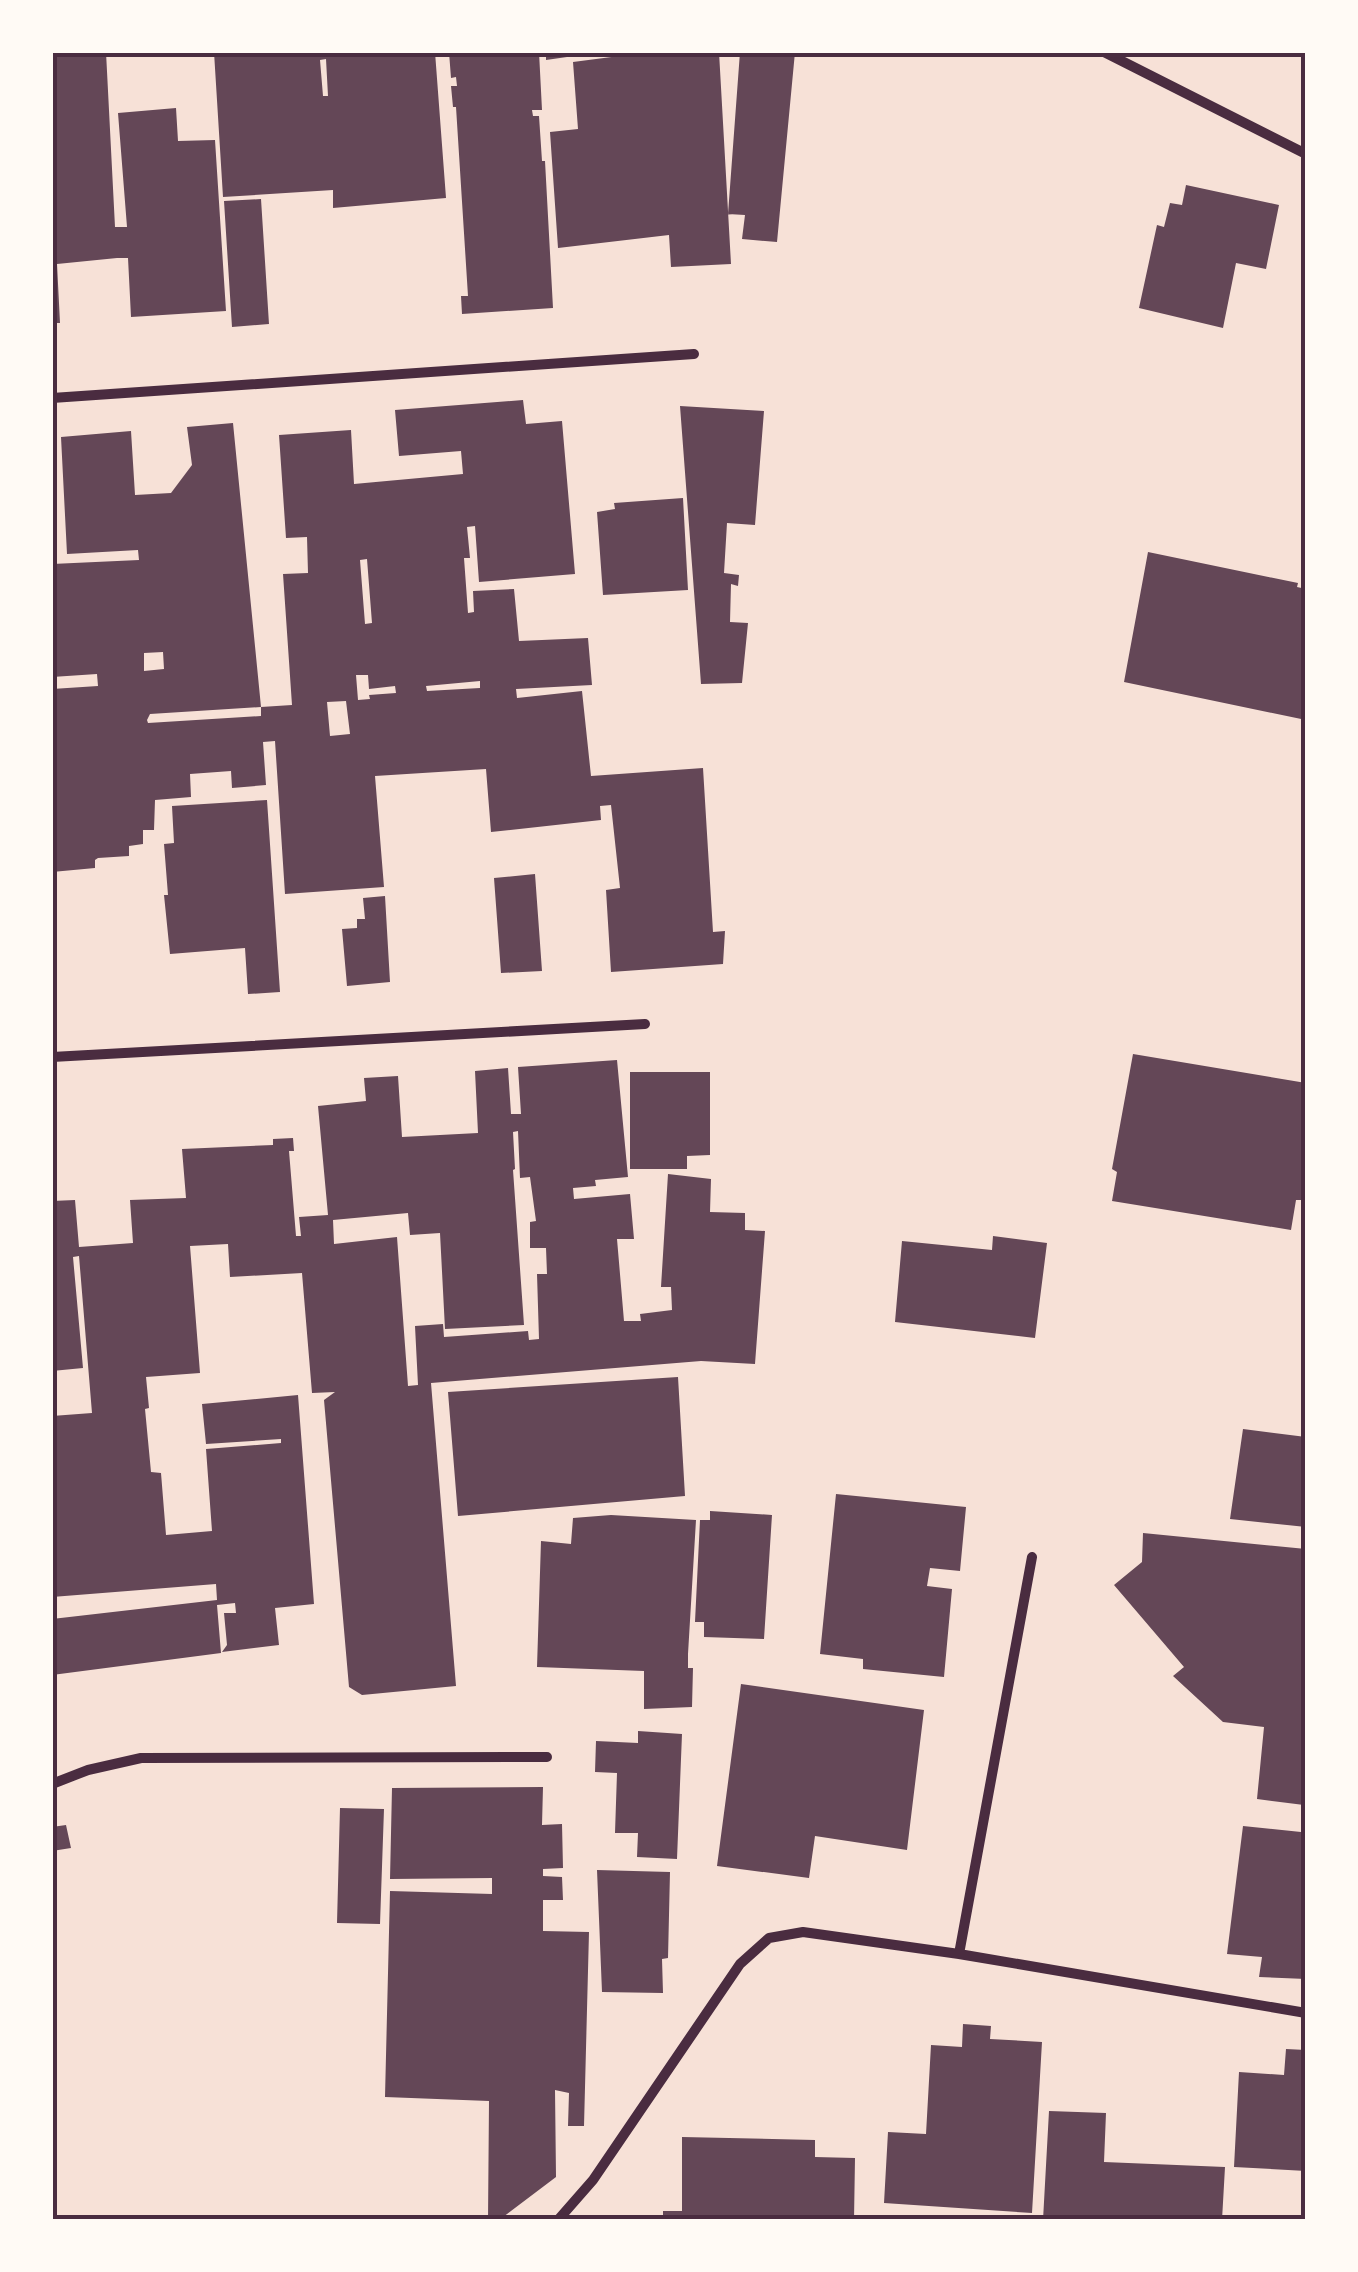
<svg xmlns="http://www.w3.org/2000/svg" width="1358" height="2272" font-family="'Asap Condensed',sans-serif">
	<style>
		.building { fill: #644757; fill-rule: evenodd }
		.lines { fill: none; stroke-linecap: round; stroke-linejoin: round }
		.minor { stroke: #4a2c40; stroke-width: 10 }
		.neatline { fill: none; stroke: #4a2c40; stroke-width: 4 }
	</style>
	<rect width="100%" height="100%" fill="#f7e1d7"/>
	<path class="building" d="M52 52H106L115 227H127L118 113 176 108 178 141 215 140 226 311 131 317 128 258H117L57 264 60 323H52Z
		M214 52H435L446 198 333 208V190L223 197ZM326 59 328 96H323L320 60Z
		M449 52H539L542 110H532L533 116H539L542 161H545L553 308 462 314 461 296H468L456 107H453L451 86H457L456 77 451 78Z
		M546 52H581V55L546 60Z
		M650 52H719L731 264 671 267 669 235 558 248 550 132 578 129 573 62Z
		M740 52H795L777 242 742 239 745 215 728 214Z
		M1186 185 1279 205 1266 269 1236 263 1223 328 1139 308 1157 225 1164 227 1170 203 1182 205Z
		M261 199 269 324 232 327 224 201Z
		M523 400 526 424 562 421 575 574 479 582 475 526 467 527 470 558H464L468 613 474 612 473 591 514 589 519 641 588 638 592 685 516 689 517 698 582 691 591 776 703 768 713 932 725 931 723 964 611 972 606 890 620 888 611 805 600 806 601 820 491 832 486 769 375 776 384 887 285 894 275 741 263 742 266 785 232 788 231 771 190 774 191 797 155 800 154 830H143V844L129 846V856L98 858 95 860V868L52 872V689L98 686 97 674 52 677V564L139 560 138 550 67 554 61 437 131 431 135 495 171 493 192 465 187 427 233 423 261 707 150 714 147 720 148 723 261 716V707L292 705 283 574 308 573 307 537 286 538 279 435 351 430 354 484 463 474 461 451 399 456 395 410ZM367 559 372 623 365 624 360 560ZM163 652 164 669 144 671V653ZM356 675H368L369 689 395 686 396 693 369 695 370 699 358 700ZM480 681V688L427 691 426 686ZM346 701 350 734 330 736 327 702Z
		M680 406 764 411 755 525 727 523 724 573 739 575 738 586 731 584 730 622 748 623 742 683 701 684Z
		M683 498 688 590 603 595 597 512 615 509 614 503Z
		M1148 552 1298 583 1297 587 1306 589V720L1124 682Z
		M267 800 280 992 248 994 245 948 170 954 164 895H168L164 844 174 843 172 806Z
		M535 874 542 971 501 973 494 878Z
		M385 896 390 982 347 986 342 929 357 928V919H365L363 898Z
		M1133 1054 1306 1083V1180L1302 1200H1296L1291 1230 1112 1201 1117 1172 1112 1169Z
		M617 1060 628 1177 595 1180 596 1186 573 1188 574 1199 630 1194 634 1239H617L624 1321H641L640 1314 672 1310 671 1287H661L668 1174 711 1179 710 1212 745 1213V1230L765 1231 755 1364 701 1361 431 1383 456 1686 362 1695 349 1687 324 1400 335 1392 312 1393 302 1273 230 1277 228 1244 190 1246 200 1373 146 1377 149 1408 145 1409 151 1472 161 1473 166 1535 212 1531 206 1449 281 1443V1439L206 1444 202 1404 298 1395 314 1604 275 1608 279 1645 222 1652 227 1645 224 1613H236L235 1603 217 1605 221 1653 52 1675V1619L217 1600 216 1584 52 1597V1416L92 1413 79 1256 73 1257 83 1368 52 1371V1201L75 1200 79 1247 133 1243 130 1200 186 1198 182 1149 273 1145V1139L293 1138 294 1151H289L296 1236H301L299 1217 328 1215 318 1106 366 1101 364 1078 398 1076 402 1137 478 1133 475 1071 508 1068 511 1114H521L518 1067ZM518 1131 520 1178 530 1177 536 1221 530 1222V1248H546L547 1274H537L539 1339 529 1340 528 1331 444 1337 443 1324 415 1326 418 1385 408 1386 397 1237 334 1244 333 1220 408 1213 410 1235 440 1233 445 1329 524 1325 513 1170 515 1169 513 1132Z
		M630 1072H710V1155L687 1156V1169H630Z
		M993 1236 1047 1243 1035 1338 895 1322 902 1241 992 1250Z
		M678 1377 685 1496 458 1516 448 1392Z
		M1243 1429 1306 1437V1527L1230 1519Z
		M836 1494 966 1507 960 1571 930 1568 927 1586 952 1589 944 1677 863 1669V1659L820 1654Z
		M710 1511 772 1515 764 1639 704 1637V1622H695L700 1520H710Z
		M611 1515 696 1520 688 1654V1668H693L692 1707 644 1709V1671L537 1667 541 1541 571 1544 573 1518Z
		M1143 1533 1306 1549 1304 1805 1257 1799 1264 1727 1223 1722 1173 1676 1184 1667 1114 1585 1142 1562Z
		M741 1684 924 1710 907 1850 815 1836 809 1878 717 1866Z
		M638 1731 682 1734 677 1859 637 1857 638 1833H615L617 1773 595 1772 596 1741 638 1743Z
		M543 1787 542 1825 562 1824 563 1868 543 1869V1876L562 1877 563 1900H543V1931L589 1932 584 2126H568L569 2093 555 2090 556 2177 499 2220H488L489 2101 385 2097 390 1891 492 1894V1878L390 1879 392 1788Z
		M340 1808 384 1809 380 1924 337 1923Z
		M1303 1817 1306 1979 1259 1977 1262 1957 1227 1954 1243 1826 1301 1832Z
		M66 1825 71 1848 52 1851V1827Z
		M597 1870 670 1872 668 1958 662 1959 663 1993 602 1992Z
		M963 2024 991 2026 990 2039 1042 2042 1032 2213 884 2203 888 2132 926 2134 931 2045 962 2047Z
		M1286 2049 1306 2050V2171L1234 2167 1239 2072 1284 2075Z
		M1049 2111 1106 2113 1104 2162 1225 2167 1222 2220H1043Z
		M682 2137 815 2140V2157L855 2158 854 2220H663V2211H682Z"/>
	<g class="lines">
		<path class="minor" d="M1104 52 1306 154
			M52 398 694 354
			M52 1057 645 1024
			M52 1784 88 1770 141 1758 547 1757
			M959 1954 1032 1557
			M558 2220 593 2180 740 1964 769 1938 803 1932 959 1954 1306 2013"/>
	</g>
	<rect width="1358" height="2272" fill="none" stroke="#fffaf5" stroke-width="110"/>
	<rect x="55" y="55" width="1248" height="2162" class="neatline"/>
</svg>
